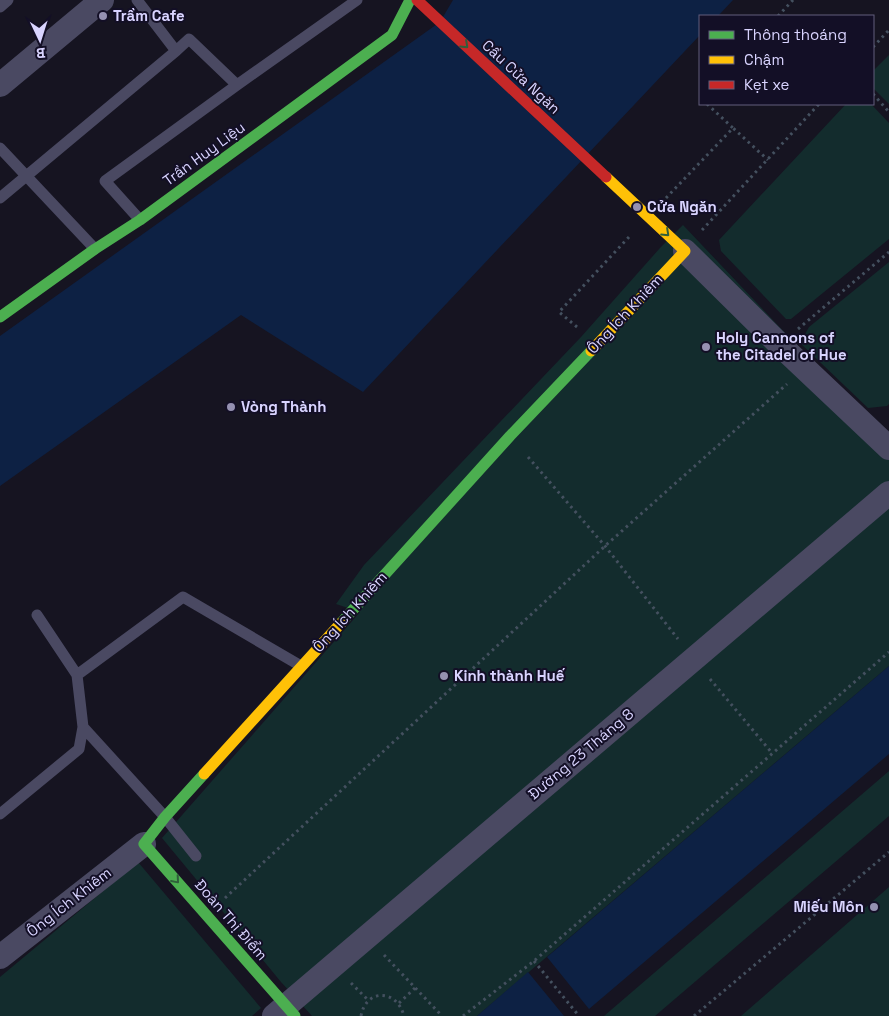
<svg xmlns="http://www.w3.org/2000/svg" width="889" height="1016" font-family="'Space Grotesk',sans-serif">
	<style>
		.green { fill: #132c2d }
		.water { fill: #0d2144 }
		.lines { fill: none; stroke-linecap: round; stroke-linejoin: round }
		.path { stroke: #44505f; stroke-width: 3; stroke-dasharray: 2.5 4; stroke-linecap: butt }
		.lane { stroke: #4a4962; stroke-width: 11 }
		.street { stroke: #4a4962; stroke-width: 24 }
		.fast { stroke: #4caf50; stroke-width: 11 }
		.slow { stroke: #ffc107; stroke-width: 11 }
		.jam { stroke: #c62828; stroke-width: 11 }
		.oneway { stroke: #305f3b }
		.poi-dot { fill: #9591b1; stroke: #130f26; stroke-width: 2 }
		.labels { text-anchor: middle; stroke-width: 4; stroke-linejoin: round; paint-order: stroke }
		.poi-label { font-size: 15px; font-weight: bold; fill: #d9d4ff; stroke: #130f26; text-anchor: start }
		.street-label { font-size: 15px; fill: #d9d4ff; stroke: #130f26 }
	</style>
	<rect width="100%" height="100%" fill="#161421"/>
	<path class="green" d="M889 55V104L873 88V71Z
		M846 104H871L889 123V239L791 319H786L721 251 719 240Z
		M683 225 789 337 876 426 889 432V666L477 1016H312L281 982 162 838 360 612 336 604 364 565 581 337 660 248Z
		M889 262V404L887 406 868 408 800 343 809 327Z
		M889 771V816L655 1016H604Z
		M138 862 261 1008 252 1016H0V977Z
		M889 887V1016H741Z"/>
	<path class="water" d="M453 0H733L718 16H700V35L363 392 241 315 0 486V336L440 22Z
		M889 666V754L589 1009 547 957Z
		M528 972 564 1016H477Z"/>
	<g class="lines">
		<path class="path" d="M778 16 793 0
			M873 47 889 30
			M873 94 889 112
			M707 104 733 128
			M666 198 733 128 768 160
			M702 230 819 104
			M577 327 559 312 629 237
			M798 329 889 252
			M528 457 605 546 678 639
			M710 679 772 753
			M225 898 605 546 787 384
			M384 955 442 1016
			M534 961 579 1016
			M351 983 368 1000
			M399 1003 415 988
			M361 1016C366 988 397 989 404 1016
			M463 1016 534 961 889 652
			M694 1016 889 852"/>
		<path class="lane" d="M137 0 176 51 189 39 237 85
			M0 7 8 0
			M0 148 95 249
			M0 198 176 51
			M140 220 105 181 237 85 357 0
			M77 675 183 597 301 666
			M83 727 165 817 196 856
			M0 814 79 749 83 727 77 675 37 615"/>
		<path class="street" d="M0 85 102 0
			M685 251 779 344 889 448
			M0 957 144 844
			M274 1016 889 493"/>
		<path class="fast" d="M0 317 95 249 140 220 392 35 410 0
			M341 623 510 436 591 351
			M204 774 165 817 144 844 295 1016"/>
		<path class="slow" d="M591 351 685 251 606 177
			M204 774 341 623"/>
		<path class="jam" d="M417 0 606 177"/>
	</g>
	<defs><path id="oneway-chevron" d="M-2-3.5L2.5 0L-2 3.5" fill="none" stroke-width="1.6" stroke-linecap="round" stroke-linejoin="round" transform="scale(1.25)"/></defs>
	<g class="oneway">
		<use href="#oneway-chevron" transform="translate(465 45) rotate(43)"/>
		<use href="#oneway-chevron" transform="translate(666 233) rotate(43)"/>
		<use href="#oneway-chevron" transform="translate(176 880) rotate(49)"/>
	</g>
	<g class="poi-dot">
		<circle cx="103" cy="16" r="5"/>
		<circle cx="637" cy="207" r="5"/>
		<circle cx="706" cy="347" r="5"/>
		<circle cx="231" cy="407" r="5"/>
		<circle cx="444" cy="676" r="5"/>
		<circle cx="874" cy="907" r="5"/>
	</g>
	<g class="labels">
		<g class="poi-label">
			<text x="113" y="21">Trầm Cafe</text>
			<text x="647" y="212">Cửa Ngăn</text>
			<text x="716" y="343">Holy Cannons of<tspan x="716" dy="17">the Citadel of Hue</tspan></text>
			<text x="241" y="412">Vòng Thành</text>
			<text x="454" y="681">Kinh thành Huế</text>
			<text x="864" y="912" text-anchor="end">Miếu Môn</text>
		</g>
		<g class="street-label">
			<text transform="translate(521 77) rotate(43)" y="5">Cầu Cửa Ngăn</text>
			<text transform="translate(204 154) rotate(-36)" y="5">Trần Huy Liệu</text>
			<text transform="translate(625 314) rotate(-47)" y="5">Ông Ích Khiêm</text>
			<text transform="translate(350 612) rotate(-48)" y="5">Ông Ích Khiêm</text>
			<text transform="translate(581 754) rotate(-40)" y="5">Đường 23 Tháng 8</text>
			<text transform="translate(69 902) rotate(-38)" y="5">Ông Ích Khiêm</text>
			<text transform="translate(231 920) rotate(49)" y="5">Đoàn Thị Điểm</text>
		</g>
	</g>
	<rect x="699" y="15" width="175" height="90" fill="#130f26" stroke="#625e7d"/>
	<rect x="709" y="31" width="25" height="8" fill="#4caf50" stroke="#625e7d"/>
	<text x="744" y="40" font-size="15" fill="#d9d4ff">Thông thoáng</text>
	<rect x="709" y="56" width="25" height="8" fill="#ffc107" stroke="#625e7d"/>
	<text x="744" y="65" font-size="15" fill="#d9d4ff">Chậm</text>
	<rect x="709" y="81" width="25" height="8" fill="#c62828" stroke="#625e7d"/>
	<text x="744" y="90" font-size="15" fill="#d9d4ff">Kẹt xe</text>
	<g transform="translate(40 40) rotate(176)" stroke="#130f26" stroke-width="4" paint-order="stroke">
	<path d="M0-4L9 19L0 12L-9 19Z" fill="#d9d4ff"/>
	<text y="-8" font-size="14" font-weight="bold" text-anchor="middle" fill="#d9d4ff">B</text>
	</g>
</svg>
